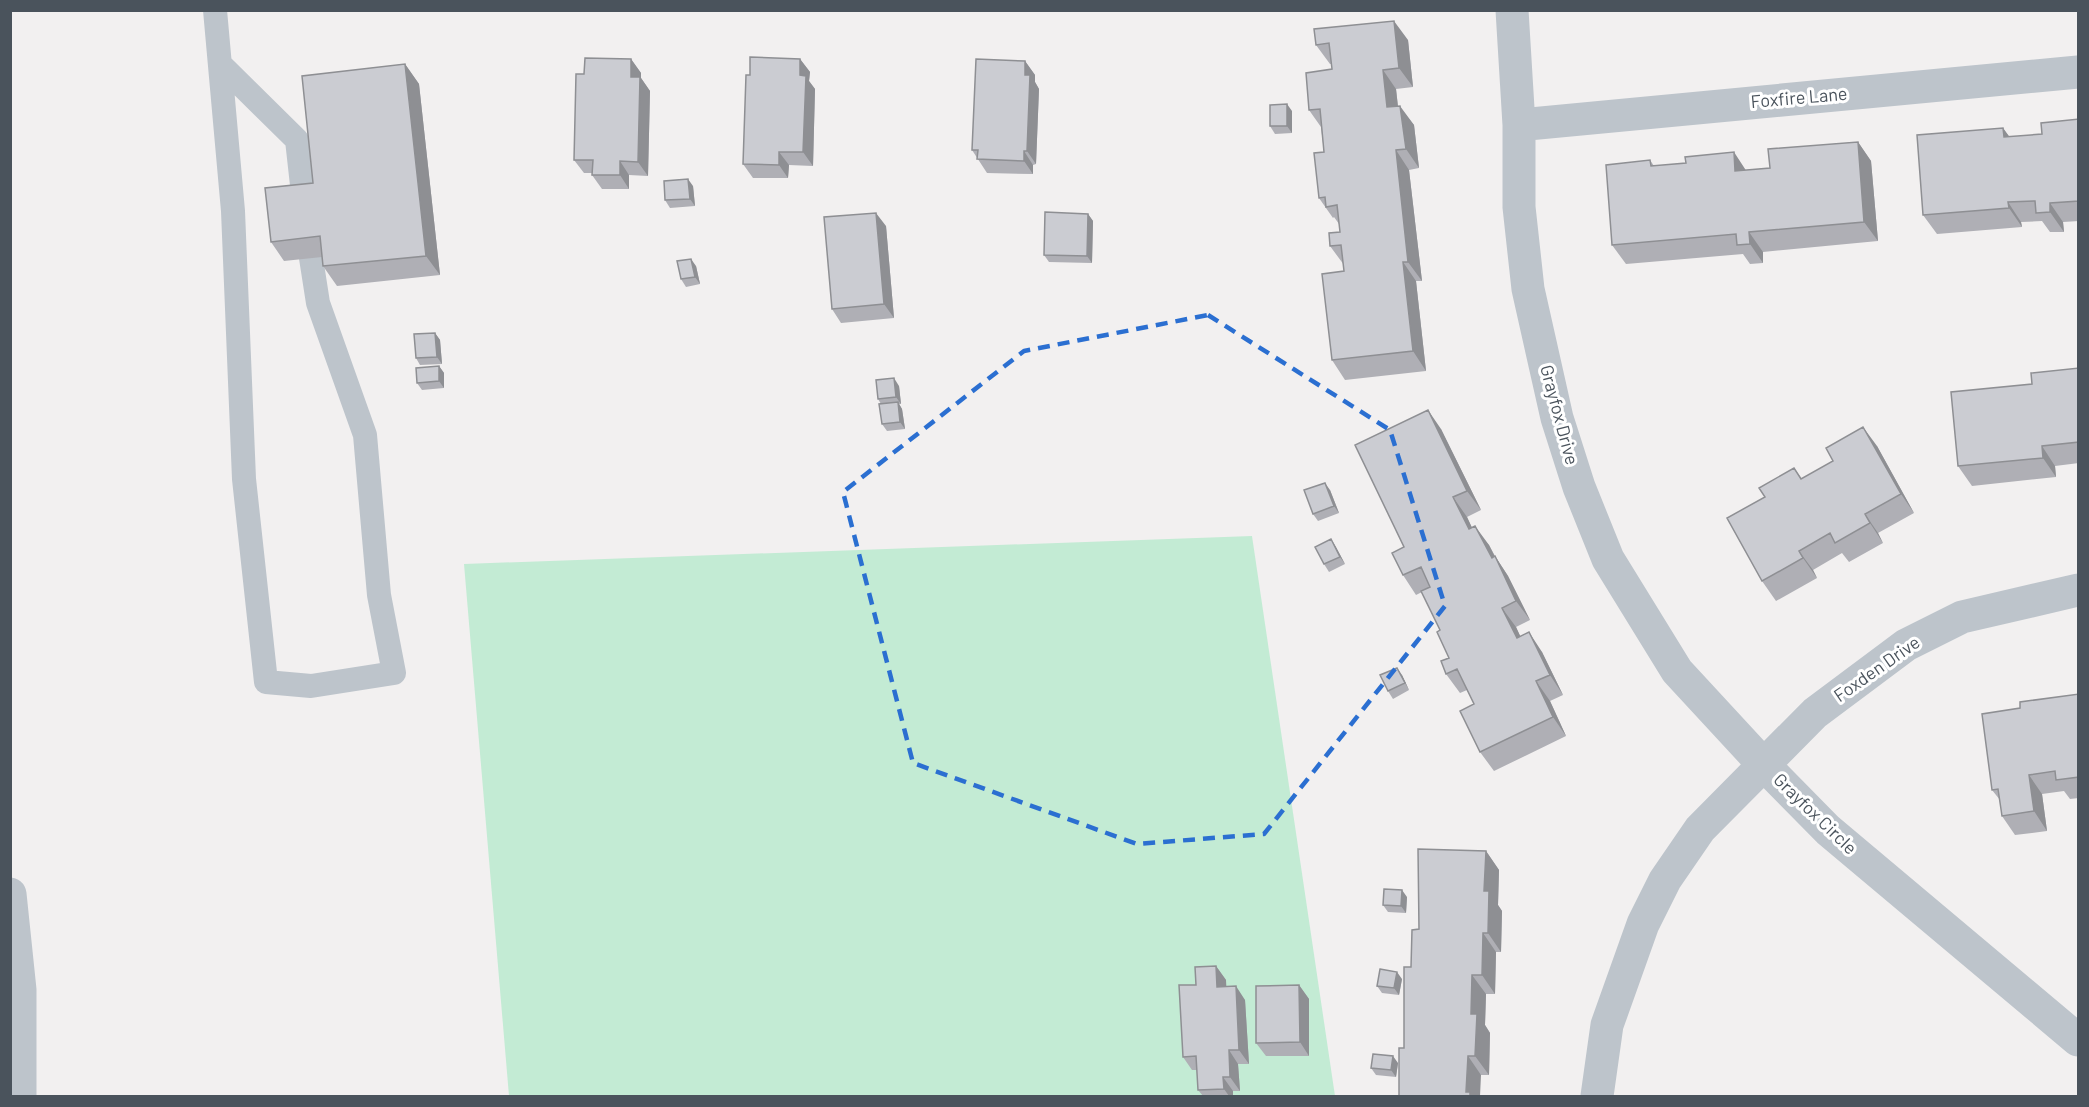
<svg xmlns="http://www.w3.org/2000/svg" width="2089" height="1107" font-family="Barlow,sans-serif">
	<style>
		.green { fill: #c3ebd4 }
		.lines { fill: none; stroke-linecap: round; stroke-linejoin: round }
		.service { stroke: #bdc4cb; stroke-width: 24 }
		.minor { stroke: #bdc4cb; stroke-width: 33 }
		.wall { fill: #afafb5 }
		.shaded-wall { fill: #8e8f93 }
		.building { fill: #cbccd2; stroke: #8e8f93; stroke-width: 1.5 }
		.marked { fill: none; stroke: #2b6fd1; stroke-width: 4.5; stroke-dasharray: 12 8; stroke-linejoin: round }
		.labels { text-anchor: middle; stroke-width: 6; stroke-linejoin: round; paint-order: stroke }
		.street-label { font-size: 18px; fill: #4a535c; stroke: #fff }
	</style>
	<rect width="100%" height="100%" fill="#f2f0f0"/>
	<path class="green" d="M1252 536 1335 1096H509L464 564Z"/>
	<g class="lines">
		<path class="service" d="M215 10 233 211 244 479 266 682 311 686 394 673 379 595 365 435 318 303 311 258
			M220 64 297 140 304 203"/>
		<path class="minor" d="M1512 10 1519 125V207L1528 289 1557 418 1579 487 1608 559 1677 671 1762 763 1828 830 2078 1040
			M1519 125 2078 72
			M10 894 20 990V1096
			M1597 1096 1607 1025 1643 924 1665 880 1700 829 1815 713 1906 645 1962 617 2078 590"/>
	</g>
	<path class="wall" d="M1314 29 1408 40 1413 87 1396 89 1398 106 1414 125 1419 168 1409 170 1422 281H1416L1426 371 1345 380 1332 360 1344 271V265L1330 246 1340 232 1339 224 1334 217 1333 218 1319 198 1324 152 1321 127 1309 110 1332 69V64H1330L1316 45Z
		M631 59 641 73V78L650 91 648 176 629 175V189H602L592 175V173H584L574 160 584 74Z
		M800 59 810 72 809 81 815 89 813 166 789 165 788 178H753L743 164 750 75Z
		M1025 61 1035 75V82L1039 89 1036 164 1033 165V174L987 173 972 150Z
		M405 64 419 84 440 275 337 286 323 266 322 257 284 261 271 242 313 183Z
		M1292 111V133L1275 134 1270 126Z
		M2079 119V221L2063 222 2064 232H2050L2042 221 2021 222 2022 227 1937 234 1923 215 2003 128 2009 137 2042 134Z
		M1858 142 1871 161 1878 241 1763 252V263L1750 264 1743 254 1626 264 1612 245 1650 160 1654 166 1746 170 1770 168Z
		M693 186 695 206 670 208 665 200Z
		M1088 214 1093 221 1092 263 1049 262 1044 255Z
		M886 226 894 318 841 323 832 309Z
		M696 266 700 284 686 287 681 279Z
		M435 333 440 340 442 364 420 365 416 358Z
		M439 366 444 373V388L422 390 417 383Z
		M2079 368V463L2055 466 2056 477 1972 486 1958 466 2032 384Z
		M899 386 901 404H899L902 409 905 429 887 431 882 424 881 404 878 399Z
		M1441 429 1481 510 1467 517 1472 528 1489 545 1495 556 1508 576 1530 620 1516 627 1520 636 1542 652 1563 695 1550 701 1566 736 1494 771 1480 752 1474 704 1467 690 1460 693 1446 674 1449 658 1440 630 1422 592 1416 595 1403 575 1404 547Z
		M1877 446 1914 513 1878 533 1883 543 1849 562 1842 553 1813 570 1817 578 1776 601 1762 581 1765 497 1794 468 1802 479Z
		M1330 490 1339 513 1318 521 1313 514Z
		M1331 539 1345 564 1329 572 1324 564Z
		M1402 675 1409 690 1393 699 1388 691Z
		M2079 694V798L2070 799 2064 791 2042 794 2047 831 2015 835 2002 816 2000 800 1992 790 2020 708Z
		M1486 851 1499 870 1498 905 1502 911 1501 952H1496L1495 994H1486L1485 1025 1490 1033 1489 1075H1481L1404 1048 1411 967 1419 929Z
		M1407 897 1406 913 1388 912 1383 905Z
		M1216 966 1226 980V986L1245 1000 1249 1064H1238L1240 1091H1233V1096H1203L1198 1090 1197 1070H1192L1183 1057 1196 985Z
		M1402 979 1399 995 1382 993 1377 986Z
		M1299 985 1309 999V1056H1266L1256 1043Z
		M1398 1063 1396 1077 1376 1075 1371 1068Z"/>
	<path class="shaded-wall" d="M1394 21 1408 40 1413 87 1399 68Z
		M631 59 641 73V78L650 91 648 176 638 162 631 77Z
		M800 59 810 72 809 81 815 89 813 166 803 152 800 75Z
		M1025 61 1035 75V82L1039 89 1036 164 1027 151 1025 75Z
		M405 64 419 84 440 275 426 256Z
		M1383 70 1396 89 1400 126 1387 107Z
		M1287 104 1292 111V133L1287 126Z
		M1400 106 1414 125 1419 168 1406 149Z
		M2003 128 2017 147 2004 137Z
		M1858 142 1871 161 1878 241 1864 222Z
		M1396 150 1409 170 1422 281 1408 262Z
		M1024 151 1033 165V174L1024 161Z
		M779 152 789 165 788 178 779 165Z
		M1734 152 1747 172 1735 171Z
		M620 161 629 175V189L620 175Z
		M688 179 693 186 695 206 690 199Z
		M2008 202 2021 222 2022 227 2009 208Z
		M2050 203 2063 222 2064 232 2050 212Z
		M876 213 886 226 894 318 884 304Z
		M1088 214 1093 221 1092 263 1087 256Z
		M1749 232 1763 252V263L1750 244Z
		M691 259 696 266 700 284 695 277Z
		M1403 262 1416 281 1426 371 1413 351Z
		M435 333 440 340 442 364 437 357Z
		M439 366 444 373V388L439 381Z
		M894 378 899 386 901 404 896 397Z
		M898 402 902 409 905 429 900 422Z
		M1428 410 1441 429 1481 510 1467 491Z
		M1863 427 1877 446 1914 513 1901 494Z
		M2042 446 2055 466 2056 477 2043 458Z
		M1325 483 1330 490 1339 513 1334 506Z
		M1453 497 1467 517 1482 549 1469 529Z
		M1865 514 1878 533 1883 543 1870 523Z
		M1475 526 1489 545 1500 567 1495 556 1508 576 1530 620 1516 601 1492 558Z
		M1331 539 1336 547 1345 564 1340 557Z
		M1799 551 1813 570 1817 578 1803 558Z
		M1502 608 1516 627 1530 657 1517 638Z
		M1529 632 1542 652 1563 695 1550 675Z
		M1397 668 1402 675 1409 690 1405 683Z
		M1536 681 1550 701 1566 736 1553 717Z
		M2029 775 2042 794 2047 831 2034 811Z
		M1486 851 1499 870 1498 905 1502 911 1501 952 1488 933 1484 891Z
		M1402 890 1407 897 1406 913 1401 906Z
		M1483 933 1496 952 1495 994 1482 975Z
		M1216 966 1226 980 1227 1000 1217 987Z
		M1397 972 1402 979 1399 995 1394 988Z
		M1472 975 1486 994 1485 1025 1490 1033 1489 1075 1475 1056 1471 1014Z
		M1299 985 1309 999V1056L1300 1042Z
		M1236 986 1245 1000 1249 1064 1239 1050Z
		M1229 1050 1238 1064 1240 1091 1230 1077Z
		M1393 1056 1398 1063 1396 1077 1391 1070Z
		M1468 1056 1481 1075 1480 1096H1469L1466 1092Z
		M1223 1077 1233 1091V1096H1229L1224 1089Z"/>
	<path class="building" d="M1394 21 1399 68 1383 70 1387 107 1400 106 1406 149 1396 150 1408 262H1403L1413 351 1332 360 1322 274 1344 271 1341 245 1330 246 1329 233 1340 232 1337 205 1326 207 1325 197 1319 198 1314 153 1324 152 1320 109 1309 110 1306 73 1332 69 1329 43 1316 45 1314 29Z
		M750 57 800 59V75L806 76 803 152H779V165L743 164 746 75H750Z
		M585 58 631 59V77H640L638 162 620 161V175H592L593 160H574L576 74H584Z
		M976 59 1025 61V75H1030L1027 151H1024V161L977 159 978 150H972Z
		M405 64 426 256 323 266 320 236 271 242 265 188 313 183 302 76Z
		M1287 104V126H1270V105Z
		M2079 119V201L2050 203V212L2036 213 2035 201 2008 202 2009 208 1923 215 1917 135 2003 128 2004 137 2042 134 2041 123Z
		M1858 142 1864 222 1749 232 1750 244 1737 245 1736 234 1612 245 1606 165 1650 160 1651 166 1686 163 1685 157 1734 152 1735 171 1770 168 1768 149Z
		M688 179 690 199 665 200 664 181Z
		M1045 212 1088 214 1087 256 1044 255Z
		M876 213 884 304 832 309 824 217Z
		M691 259 695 277 681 279 677 261Z
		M435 333 437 357 416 358 414 334Z
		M439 366V381L417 383 416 368Z
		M2079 368V442L2042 446 2043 458 1958 466 1951 392 2032 384 2031 373Z
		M894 378 896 397 878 399 876 380Z
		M898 402 900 422 882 424 879 404Z
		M1428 410 1467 491 1453 497 1469 529 1475 526 1492 558 1495 556 1516 601 1502 608 1517 638 1529 632 1550 675 1536 681 1553 717 1480 752 1460 711 1474 704 1457 669 1446 674 1441 661 1449 658 1437 632 1440 630 1421 591 1430 587 1421 567 1403 575 1392 553 1404 547 1355 445Z
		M1863 427 1901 494 1865 514 1870 523 1835 543 1830 533 1799 551 1803 558 1762 581 1727 518 1765 497 1759 488 1794 468 1801 479 1833 461 1826 448Z
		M1325 483 1334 506 1313 514 1304 490Z
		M1331 539 1340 557 1324 564 1315 547Z
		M1397 668 1405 683 1388 691 1380 675Z
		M2079 694V777L2056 780 2055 771 2029 775 2034 811 2002 816 1998 789 1992 790 1982 714 2020 708V702Z
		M1418 849 1486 851 1484 891H1489L1488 933H1483L1482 975H1472L1471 1014H1477L1475 1056H1468L1466 1092H1470V1096H1399V1048H1404V967H1411L1412 930 1419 929Z
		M1384 889 1402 890 1401 906 1383 905Z
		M1216 966 1217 987 1236 986 1239 1050H1229L1230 1077H1223L1224 1089 1198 1090 1196 1056 1183 1057 1179 985H1196L1195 967Z
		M1380 969 1397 972 1394 988 1377 986Z
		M1299 985 1300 1042 1256 1043V986Z
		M1373 1054 1393 1056 1391 1070 1371 1068Z"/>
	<path class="marked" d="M1208 315 1390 430 1445 606 1264 834 1137 844 913 763 843 492 1024 351Z"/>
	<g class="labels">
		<g class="street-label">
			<text transform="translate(1799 98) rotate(-5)" y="6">Foxfire Lane</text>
			<text transform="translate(1559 415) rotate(75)" y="6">Grayfox Drive</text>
			<text transform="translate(1877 669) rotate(-35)" y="6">Foxden Drive</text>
			<text transform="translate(1815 814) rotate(44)" y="6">Grayfox Circle</text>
		</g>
	</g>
	<rect width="2089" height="1107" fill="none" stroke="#4a535c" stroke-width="24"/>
</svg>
